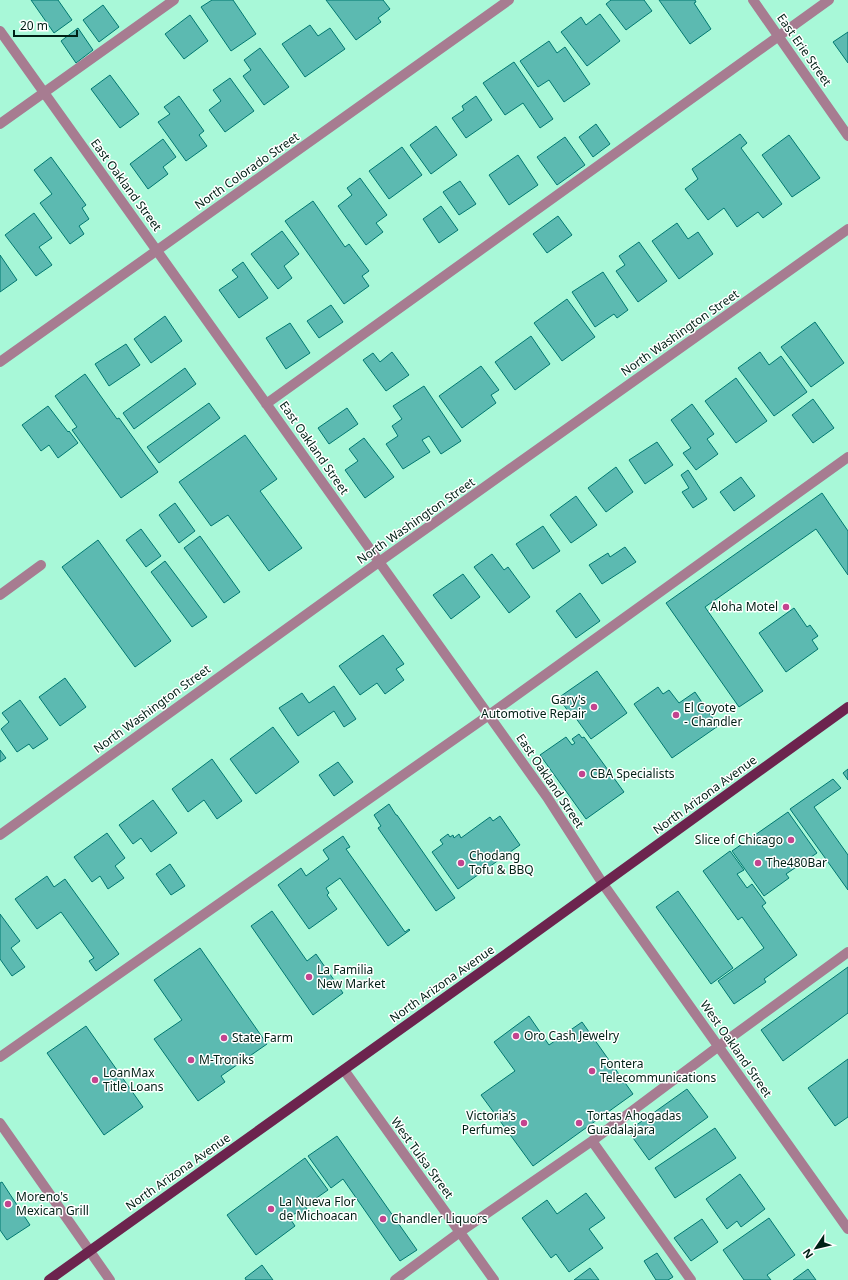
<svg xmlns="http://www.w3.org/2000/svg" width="848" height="1280" font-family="'Noto Sans',sans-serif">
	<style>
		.building { fill: #5cbab1; stroke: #007871 }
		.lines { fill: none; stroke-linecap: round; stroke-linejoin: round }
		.minor { stroke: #a77c91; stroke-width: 10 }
		.major { stroke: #6c244e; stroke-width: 10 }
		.poi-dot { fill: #c3448f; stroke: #fff; stroke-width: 1.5 }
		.labels { text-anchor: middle; stroke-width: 3; stroke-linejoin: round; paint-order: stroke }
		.street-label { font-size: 12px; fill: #002116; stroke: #fff }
		.poi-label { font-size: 12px; fill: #002116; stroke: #fff; text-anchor: start }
	</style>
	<rect width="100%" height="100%" fill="#a8f8d8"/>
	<path class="building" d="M31 0H58L72 20 54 33Z
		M212 0H233L256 34 231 51 201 7Z
		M326 0H383L390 9 378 18 381 22 356 40Z
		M611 0H644L652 11 626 30 606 4Z
		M659 0H695L696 2 694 3 711 29 690 44Z
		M103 5 119 27 99 42 83 20Z
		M600 14 620 41 587 66 561 32 581 17 586 25Z
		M190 15 208 41 184 59 165 34Z
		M310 25 318 36 330 28 345 49 305 77 282 44Z
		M78 28 93 50 76 63 61 41Z
		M848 32V63L833 42Z
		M549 41 557 53 565 47 590 84 564 102 549 80 538 87 520 61Z
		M260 48 289 87 264 105 243 76 251 70 244 60Z
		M514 62 553 119 540 128 523 103 505 115 483 83Z
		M110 75 139 114 120 128 91 89Z
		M230 78 254 111 225 132 209 110 221 101 213 90Z
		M179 96 204 131 199 135 207 146 186 161 158 122 170 114 164 107Z
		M476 96 492 120 466 138 452 118 464 110 462 106Z
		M596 124 610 144 593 157 579 137Z
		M436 126 457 155 431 174 410 145Z
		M740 134 747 143 741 148 782 204 763 218 758 212 737 227 724 208 708 220 685 189 698 179 692 169Z
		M789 135 820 178 792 197 762 155Z
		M565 137 585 165 557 185 537 157Z
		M163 139 176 157 163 167 168 174 148 189 130 164Z
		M402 147 422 175 389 199 369 171Z
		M518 155 538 185 509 205 489 175Z
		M51 157 86 205 82 208 89 219 79 226 84 234 70 244 40 203 52 194 34 170Z
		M360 178 387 215 376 223 383 232 366 245 338 206 352 195 347 188Z
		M460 181 476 204 459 215 443 192Z
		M313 201 345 247 349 244 369 271 362 276 369 286 344 304 285 221Z
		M441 206 458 230 439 243 423 219Z
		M34 213 52 238 39 247 52 265 36 276 5 235Z
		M558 216 572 235 547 253 533 234Z
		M677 223 688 239 698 232 713 254 679 279 652 241Z
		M282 231 299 254 284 266 292 278 278 289 251 254Z
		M639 242 667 281 638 302 616 271 625 265 619 256Z
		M0 255 17 280 0 292Z
		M243 262 268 298 239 318 219 290 238 277 232 270Z
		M603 272 628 310 617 318 614 314 595 327 572 292Z
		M567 299 595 337 562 361 534 323Z
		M331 305 343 322 319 338 307 321Z
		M165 316 182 341 151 363 134 339Z
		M815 322 844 363 811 387 781 347Z
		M290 323 310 353 286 369 266 338Z
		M531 336 550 364 515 390 495 362Z
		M126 344 140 365 109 386 95 364Z
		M392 352 409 375 386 391 363 360 373 353 380 362Z
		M760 352 769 365 781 356 807 392 774 416 738 368Z
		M481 366 499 390 491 395 496 403 462 428 439 396Z
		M185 368 196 384 134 429 123 413Z
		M85 374 117 419 119 418 158 472 121 498 72 430 77 427 55 396Z
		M736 378 767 421 736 443 705 401Z
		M424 386 461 441 441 454 429 436 422 440 430 452 403 469 386 444 398 436 392 426 402 419 393 406Z
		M813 399 834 428 813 443 792 415Z
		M209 403 220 418 159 463 147 447Z
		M692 404 714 434 707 439 718 454 696 470 683 453 691 448 671 420Z
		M48 406 68 432 69 431 78 443 58 458 49 445 41 451 22 425Z
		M347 408 358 424 329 444 318 428Z
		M245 435 277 479 260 491 302 548 269 571 228 515 211 526 179 482Z
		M364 438 394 477 365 498 345 470 358 461 349 449Z
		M657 442 673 465 645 484 629 460Z
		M616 467 633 492 606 512 588 488Z
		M688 470 707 499 693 508 682 492 689 488 681 475Z
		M741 477 755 496 734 511 720 492Z
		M822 493 848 531V575L816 529 705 607 763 691 739 707 666 603Z
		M576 496 597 525 571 543 550 515Z
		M175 503 195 531 179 543 159 515Z
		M543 526 560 551 533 569 516 544Z
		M141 529 161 556 146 567 126 540Z
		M200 536 240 592 224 603 184 548Z
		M98 540 171 641 135 667 62 567Z
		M625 547 636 562 602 584 589 565 608 553 610 557Z
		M492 554 504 570 508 567 530 597 509 613 474 567Z
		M165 561 207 617 192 627 151 572Z
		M463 574 480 597 451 619 433 595Z
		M580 593 600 621 576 638 556 611Z
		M794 608 807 627 810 625 818 636 812 640 818 649 786 672 759 633Z
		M383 635 404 664 396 669 404 680 385 694 377 683 360 695 339 666Z
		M597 671 627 713 591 739 570 710 568 711 563 704 566 703 561 696Z
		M65 678 86 707 60 726 39 697Z
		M334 686 356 719 344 727 334 711 298 736 279 708 302 693 309 703Z
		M658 687 663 694 669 690 679 703 695 692 718 726 672 758 634 704Z
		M20 700 48 739 33 749 29 744 17 752 1 729 9 722 2 713Z
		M273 727 299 762 256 794 230 759Z
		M579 734 582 738 584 737 624 792 586 819 540 755 566 737 572 745 575 743 572 739Z
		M0 750 6 758 0 762Z
		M212 759 242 801 217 819 204 800 188 812 172 789Z
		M338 762 353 782 334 796 319 775Z
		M848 769V780L843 773Z
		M833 779 841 788 814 807 848 855V890L790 809Z
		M153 800 177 833 151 852 141 838 133 844 119 825Z
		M389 804 396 815H397L455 898 436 911 378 828 381 826 374 815Z
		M788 812 817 853 786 874 789 878 764 896 732 851Z
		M500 816 520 845 458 889 432 852 443 844 440 840 448 834 450 837 453 835 454 838 459 834 461 838 490 817 493 821Z
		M107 833 125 858 115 866 124 878 108 889 100 876 92 882 74 857Z
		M343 836 350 847 346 849 405 932 409 929 410 930 388 946 340 878 326 888 329 893 327 895 337 909 309 929 278 885 301 868 306 876 329 859 323 850Z
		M730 851 744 870 737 874 747 888 752 884 766 903 762 906 797 955 764 979 766 982 734 1004 718 981 764 948 742 917 738 920 703 871Z
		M170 864 185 886 171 895 156 874Z
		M47 876 54 887 65 879 119 954 96 971 89 961 94 958 61 912 37 929 15 899Z
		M678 891 733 968 711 984 656 907Z
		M272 911 307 961 316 954 343 993 313 1015 251 926Z
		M0 914 20 941 11 948 25 967 12 976 0 959Z
		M200 948 267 1044 221 1076 225 1082 198 1101 154 1039 182 1020 154 980Z
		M848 967V1013L783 1061 761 1030Z
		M529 1016 549 1045 582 1022 633 1094 533 1166 481 1095 515 1071 494 1042Z
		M86 1026 143 1107 104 1135 47 1053Z
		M848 1059V1117L835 1126 808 1088Z
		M687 1089 708 1117 649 1160 628 1131Z
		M715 1128 736 1158 675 1198 655 1168Z
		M337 1136 417 1250 400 1261 343 1179 331 1188 308 1156Z
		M305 1158 328 1190 305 1206 309 1212 303 1217 302 1215 299 1217 296 1213 289 1217 295 1226 256 1255 227 1215Z
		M740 1174 765 1209 741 1227 737 1221 727 1229 706 1199Z
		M2 1182 30 1225 7 1240 0 1230V1183Z
		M586 1193 605 1218 589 1229 603 1248 569 1272 556 1254 551 1258 522 1218 547 1200 557 1214Z
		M769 1218 795 1255 767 1275 771 1280H744L723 1250Z
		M702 1219 718 1242 691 1261 674 1238Z
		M657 1253 673 1277 668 1280H656L644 1261Z
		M262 1265 273 1280H246L245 1278Z
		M590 1268 599 1280H574Z
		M808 1269 816 1280H793Z"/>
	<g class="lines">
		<path class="minor" d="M753 0 848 136
			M0 31 547 797 603 884 848 1229
			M0 124 174 0
			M0 362 509 0
			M266 404 829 0
			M0 595 41 565
			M0 835 379 562 848 229
			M0 1057 489 715 848 457
			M344 1070 494 1280
			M0 1123 110 1280
			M592 1141 691 1280
			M395 1280 460 1232 592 1141 719 1046 848 952"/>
		<path class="major" d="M49 1280 506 954 848 707"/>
	</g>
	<g class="poi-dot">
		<circle cx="786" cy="607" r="4"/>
		<circle cx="594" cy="707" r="4"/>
		<circle cx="676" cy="715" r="4"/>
		<circle cx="582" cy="774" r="4"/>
		<circle cx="791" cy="840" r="4"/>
		<circle cx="461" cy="863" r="4"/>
		<circle cx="758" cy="863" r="4"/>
		<circle cx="309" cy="977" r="4"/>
		<circle cx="516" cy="1036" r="4"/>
		<circle cx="224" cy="1038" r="4"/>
		<circle cx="191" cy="1060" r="4"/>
		<circle cx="592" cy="1071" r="4"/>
		<circle cx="95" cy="1080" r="4"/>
		<circle cx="524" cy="1123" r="4"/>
		<circle cx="579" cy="1123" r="4"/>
		<circle cx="8" cy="1204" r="4"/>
		<circle cx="271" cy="1209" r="4"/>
		<circle cx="383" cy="1219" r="4"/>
	</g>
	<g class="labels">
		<g class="street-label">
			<text transform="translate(804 50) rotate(55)" y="4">East Erie Street</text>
			<text transform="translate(247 171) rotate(-35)" y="4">North Colorado Street</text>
			<text transform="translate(126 185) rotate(54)" y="4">East Oakland Street</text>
			<text transform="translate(680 333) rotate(-35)" y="4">North Washington Street</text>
			<text transform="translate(314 448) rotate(55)" y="4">East Oakland Street</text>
			<text transform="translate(416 521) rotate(-35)" y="4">North Washington Street</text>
			<text transform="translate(152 709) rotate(-36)" y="4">North Washington Street</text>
			<text transform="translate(550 781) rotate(56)" y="4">East Oakland Street</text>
			<text transform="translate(705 795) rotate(-36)" y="4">North Arizona Avenue</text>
			<text transform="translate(442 984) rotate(-35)" y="4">North Arizona Avenue</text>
			<text transform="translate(736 1049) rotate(55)" y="4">West Oakland Street</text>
			<text transform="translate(422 1158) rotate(54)" y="4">West Tulsa Street</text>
			<text transform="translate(178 1172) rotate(-35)" y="4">North Arizona Avenue</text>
		</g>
		<g class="poi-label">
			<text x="778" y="611" text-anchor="end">Aloha Motel</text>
			<text x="586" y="704" text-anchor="end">Gary's<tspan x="586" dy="14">Automotive Repair</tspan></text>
			<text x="684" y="712">El Coyote<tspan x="684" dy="14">- Chandler</tspan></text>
			<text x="590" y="778">CBA Specialists</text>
			<text x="783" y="844" text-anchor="end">Slice of Chicago</text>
			<text x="469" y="860">Chodang<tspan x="469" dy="14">Tofu &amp; BBQ</tspan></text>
			<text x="766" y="867">The480Bar</text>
			<text x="317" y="974">La Familia<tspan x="317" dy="14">New Market</tspan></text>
			<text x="524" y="1040">Oro Cash Jewelry</text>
			<text x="232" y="1042">State Farm</text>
			<text x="199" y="1064">M-Troniks</text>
			<text x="600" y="1068">Fontera<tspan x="600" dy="14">Telecommunications</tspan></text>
			<text x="103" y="1077">LoanMax<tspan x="103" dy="14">Title Loans</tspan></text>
			<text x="516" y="1120" text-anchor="end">Victoria’s<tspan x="516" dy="14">Perfumes</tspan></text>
			<text x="587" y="1120">Tortas Ahogadas<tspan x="587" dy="14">Guadalajara</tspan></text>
			<text x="16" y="1201">Moreno's<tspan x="16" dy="14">Mexican Grill</tspan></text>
			<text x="279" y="1206">La Nueva Flor<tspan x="279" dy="14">de Michoacan</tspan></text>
			<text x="391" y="1223">Chandler Liquors</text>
		</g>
	</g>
	<g transform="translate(816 1248) rotate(235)" stroke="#ffffff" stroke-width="3" paint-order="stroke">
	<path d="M0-3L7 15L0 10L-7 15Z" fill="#002116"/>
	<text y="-6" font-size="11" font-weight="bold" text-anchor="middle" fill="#002116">N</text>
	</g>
	<path d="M14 30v6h63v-6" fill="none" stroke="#002116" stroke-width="2"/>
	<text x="20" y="30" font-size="12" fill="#002116" stroke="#ffffff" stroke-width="3" paint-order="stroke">20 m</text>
</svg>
